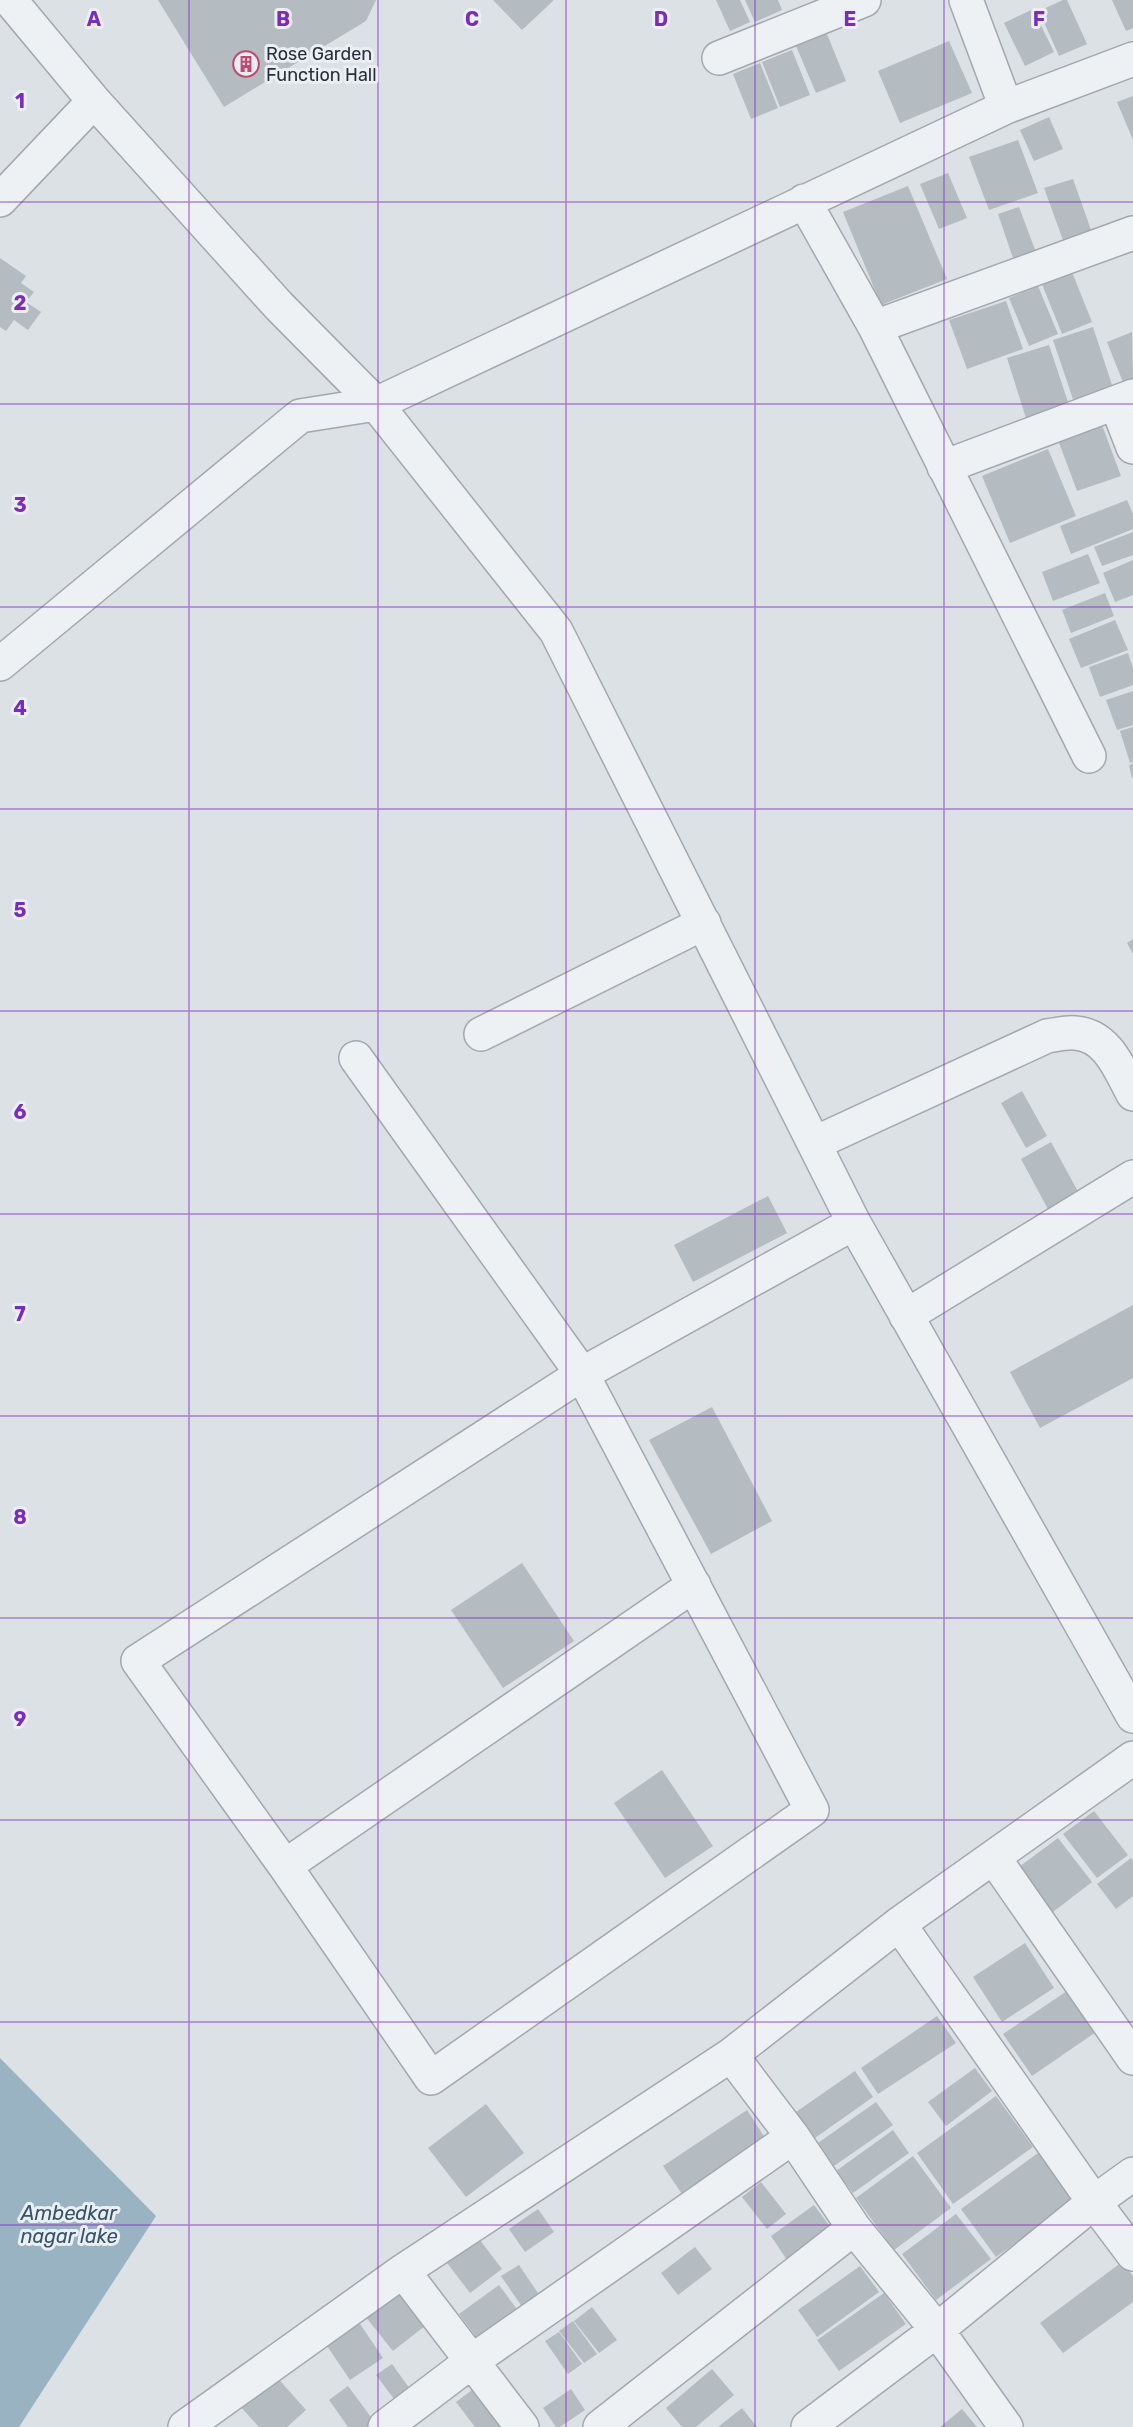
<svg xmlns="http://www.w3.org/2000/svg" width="1133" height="2427" font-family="Rubik,sans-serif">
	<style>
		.water { fill: #99b3c2 }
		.building { fill: #b4bbc1 }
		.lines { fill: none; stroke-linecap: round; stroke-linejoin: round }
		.minor-casing { stroke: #a2a8ae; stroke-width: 36 }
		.minor { stroke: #eef1f4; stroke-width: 33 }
		.grid { fill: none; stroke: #7b2cbf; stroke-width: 1.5; stroke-opacity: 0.55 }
		.labels { text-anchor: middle; stroke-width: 6; stroke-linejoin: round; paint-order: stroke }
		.poi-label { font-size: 18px; fill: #27303a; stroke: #ebeff3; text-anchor: start }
		.water-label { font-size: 20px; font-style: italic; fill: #35546a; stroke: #ebeff3 }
		.grid-label { font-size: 20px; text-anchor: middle; font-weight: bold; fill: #7b2cbf; stroke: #ebeff3; stroke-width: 6; stroke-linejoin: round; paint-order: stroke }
	</style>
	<rect width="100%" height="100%" fill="#dce1e5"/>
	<path class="water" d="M0 2058 156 2216 19 2427H0Z"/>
	<path class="building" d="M158 0H376L366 21 224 107Z
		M493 0H554L522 30Z
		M716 0H740L750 22 730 31Z
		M745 0H778L782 10 755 22Z
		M1063 0H1067L1087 44 1059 56 1039 11Z
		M1112 0H1133V28L1126 31Z
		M1033 9 1054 52 1025 66 1004 23Z
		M827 34 846 81 816 93 796 46Z
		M949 41 972 93 900 123 878 71Z
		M792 50 810 95 780 107 762 62Z
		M760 63 778 108 751 119 733 74Z
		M1133 96V140L1117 102Z
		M1049 117 1063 149 1034 161 1020 130Z
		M1018 140 1038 193 989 210 969 157Z
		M948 173 967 218 939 229 920 184Z
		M1073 179 1091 230 1063 240 1044 188Z
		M908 186 947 279 881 305 843 212Z
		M1019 207 1037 255 1015 264 998 214Z
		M0 258 26 276 21 283 34 292 26 302 41 312 28 330 14 320 6 331 0 327Z
		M1072 272 1092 322 1062 334 1042 284Z
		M1038 286 1058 334 1029 346 1009 298Z
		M1006 301 1023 349 967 369 949 320Z
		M1093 327 1113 388 1074 402 1053 340Z
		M1132 332 1133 381 1124 385 1107 342Z
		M1049 345 1069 405 1026 418 1007 358Z
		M1102 425 1121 476 1077 491 1058 440Z
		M1048 449 1076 516 1010 543 982 476Z
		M1127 500 1133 514V529L1071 554 1060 526Z
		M1133 532V555L1102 566 1094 547Z
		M1088 554 1100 583 1053 601 1042 572Z
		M1133 560V595L1115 602 1103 573Z
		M1105 593 1114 616 1071 633 1062 610Z
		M1115 620 1128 650 1081 668 1069 639Z
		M1128 653 1133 668V685L1100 697 1089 667Z
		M1133 691V725L1117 730 1106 700Z
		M1133 727V762L1130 763 1120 731Z
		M1133 764V778H1132L1129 765Z
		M1133 939V954L1127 943Z
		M1022 1091 1047 1136 1026 1148 1001 1103Z
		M1051 1142 1081 1197 1050 1213 1021 1159Z
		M768 1196 787 1233 693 1282 674 1245Z
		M1133 1305V1378L1040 1428 1010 1372Z
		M712 1407 772 1521 711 1554 649 1440Z
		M522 1563 574 1641 503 1688 451 1610Z
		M662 1770 713 1846 665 1878 614 1803Z
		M1094 1811 1128 1855 1097 1878 1063 1834Z
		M1058 1838 1092 1882 1053 1912 1019 1867Z
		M1131 1858 1133 1861V1896L1116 1909 1097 1884Z
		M1025 1943 1054 1988 1002 2022 973 1977Z
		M1067 1991 1096 2032 1032 2076 1003 2034Z
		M937 2016 956 2043 878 2094 861 2068Z
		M975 2068 992 2091 946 2126 928 2102Z
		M855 2071 873 2097 815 2138 796 2112Z
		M996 2096 1033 2147 953 2204 917 2153Z
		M876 2102 893 2125 834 2166 818 2143Z
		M486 2104 524 2153 466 2197 428 2148Z
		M747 2110 767 2141 684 2197 663 2166Z
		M893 2130 909 2153 853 2193 836 2171Z
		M1038 2153 1073 2202 996 2257 961 2209Z
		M913 2156 951 2208 894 2250 856 2198Z
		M761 2182 786 2214 767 2229 742 2197Z
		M814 2205 834 2232 789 2263 771 2236Z
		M538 2209 554 2232 525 2252 509 2229Z
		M956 2214 991 2259 936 2300 902 2254Z
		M473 2231 502 2269 470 2293 441 2255Z
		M695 2247 712 2269 678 2295 661 2273Z
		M1122 2262 1133 2276V2302L1063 2353 1040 2323Z
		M519 2265 544 2302 527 2314 501 2276Z
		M860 2266 879 2292 817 2337 798 2310Z
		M397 2282 430 2322 393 2351 361 2311Z
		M499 2285 522 2316 483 2346 459 2314Z
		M884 2293 906 2324 839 2371 817 2340Z
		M592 2307 617 2340 599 2353 574 2321Z
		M356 2318 383 2358 350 2380 323 2340Z
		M573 2321 597 2354 584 2363 559 2331Z
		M559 2332 582 2364 568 2374 545 2341Z
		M392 2364 415 2396 400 2407 376 2375Z
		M712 2369 734 2395 696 2427H682L666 2408Z
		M274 2374 306 2410 287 2427H259L239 2405Z
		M348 2386 376 2424 372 2427H348L329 2400Z
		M571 2389 585 2410 560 2427H556L543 2408Z
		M472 2390 500 2427H475L456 2402Z
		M742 2408 757 2427H718Z
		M962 2409 977 2427H940Z"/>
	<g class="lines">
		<g class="minor-casing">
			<path id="minor" d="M10 0 94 101 279 306 376 404 556 631 854 1223 1133 1716
				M966 0 1006 107
				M719 58 864 0
				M0 200 94 101
				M804 201 875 327 1089 756
				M875 327 1133 233
				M1116 403 1133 447
				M944 467 1133 396
				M0 664 300 416 376 404 1006 107 1133 59
				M481 1034 704 923
				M356 1058 582 1374 812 1810 431 2078 285 1866 138 1661 582 1374 854 1223
				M815 1143 1047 1036C1056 1035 1066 1032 1075 1033 1108 1035 1120 1070 1133 1094
				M906 1316 1133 1177
				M994 1858 1133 2058
				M285 1866 694 1585
				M899 1924 1094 2202 1133 2254
				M731 2055 793 2137 854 2228 937 2330 1006 2427
				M403 2271 522 2427
				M185 2427 403 2271 731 2055 899 1924 1133 1758
				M385 2427 472 2361 793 2137
				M600 2427 854 2228
				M808 2427 937 2330 1094 2202 1133 2174"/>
		</g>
		<use href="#minor" class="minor"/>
	</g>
	<path class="grid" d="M189 0V2427M378 0V2427M566 0V2427M755 0V2427M944 0V2427M0 202H1133M0 404H1133M0 607H1133M0 809H1133M0 1011H1133M0 1214H1133M0 1416H1133M0 1618H1133M0 1820H1133M0 2022H1133M0 2225H1133"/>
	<defs>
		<g id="building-ring" transform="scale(1.35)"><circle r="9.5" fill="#ebeff3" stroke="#c1496c" stroke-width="1.5"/><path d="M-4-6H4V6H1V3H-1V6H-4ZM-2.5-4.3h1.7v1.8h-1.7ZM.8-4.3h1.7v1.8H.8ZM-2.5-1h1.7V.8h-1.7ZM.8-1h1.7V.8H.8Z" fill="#c1496c"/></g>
	</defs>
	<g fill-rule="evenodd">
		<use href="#building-ring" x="246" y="64"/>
	</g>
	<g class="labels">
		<g class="poi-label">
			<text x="266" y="60">Rose Garden<tspan x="266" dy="21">Function Hall</tspan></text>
		</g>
		<g class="water-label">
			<text x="69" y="2220">Ambedkar<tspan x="69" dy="23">nagar lake</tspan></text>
		</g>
	</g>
	<g class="grid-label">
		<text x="94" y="26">A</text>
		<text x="283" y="26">B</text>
		<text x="472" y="26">C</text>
		<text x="661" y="26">D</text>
		<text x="850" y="26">E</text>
		<text x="1039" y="26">F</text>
		<text x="20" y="108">1</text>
		<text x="20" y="310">2</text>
		<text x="20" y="512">3</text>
		<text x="20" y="715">4</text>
		<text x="20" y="917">5</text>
		<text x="20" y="1119">6</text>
		<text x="20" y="1321">7</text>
		<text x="20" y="1524">8</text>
		<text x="20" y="1726">9</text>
	</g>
</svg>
